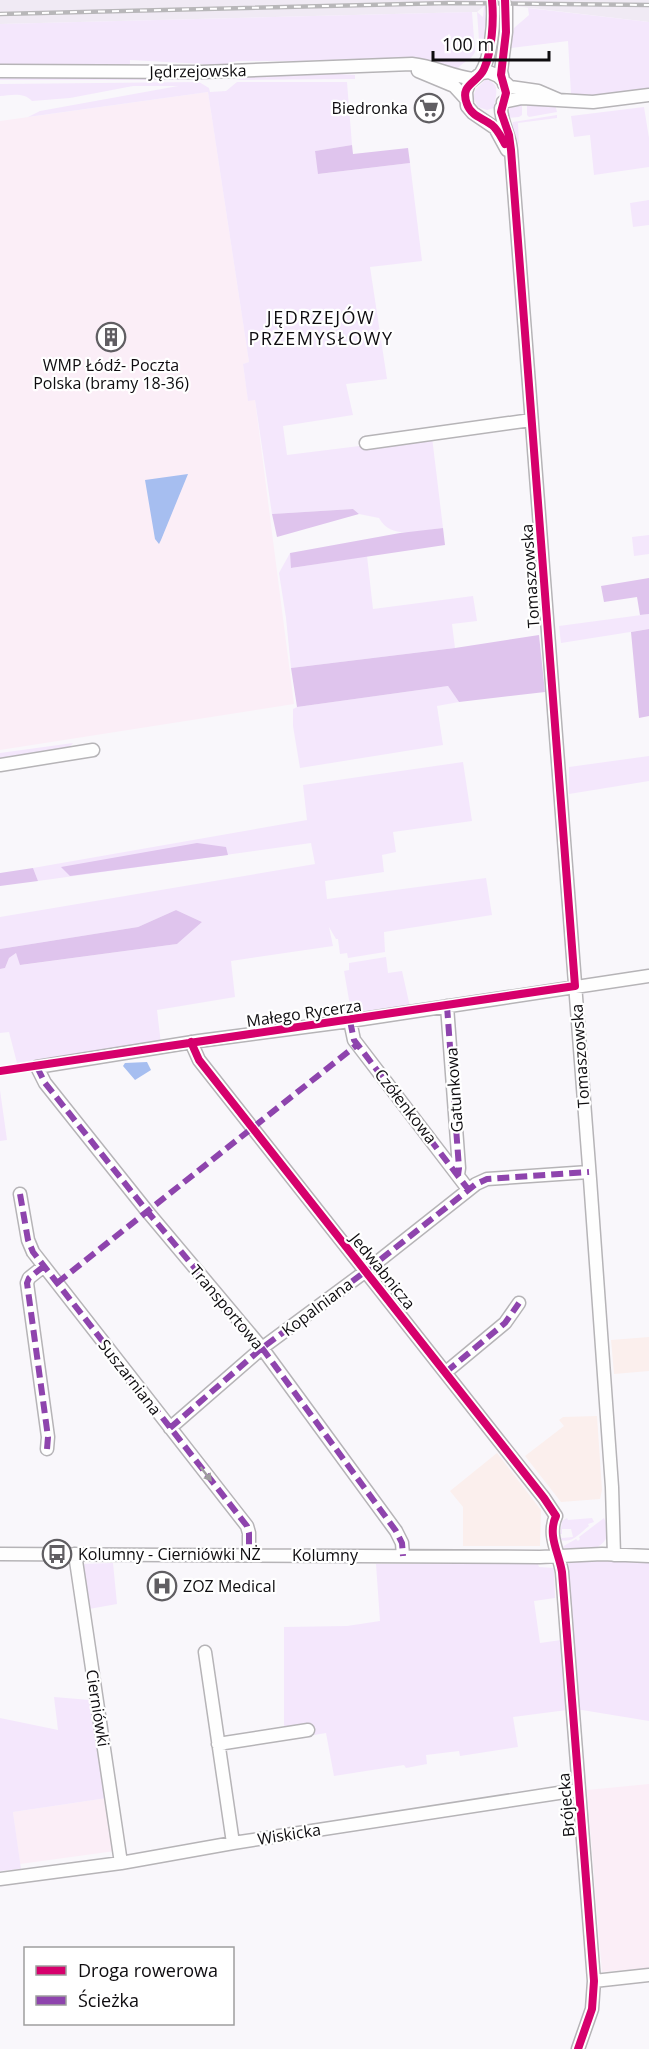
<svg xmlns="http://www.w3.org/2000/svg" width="649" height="2049" font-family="'Open Sans',sans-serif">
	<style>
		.commercial { fill: #fbefed }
		.industrial { fill: #fbeef7 }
		.built { fill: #f0eaf4 }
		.green { fill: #f4e7fc }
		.forest { fill: #dfc4ed }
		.water { fill: #a6bef0 }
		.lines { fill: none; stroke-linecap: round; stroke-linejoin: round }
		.minor-casing { stroke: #b6b4b7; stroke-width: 15 }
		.minor { stroke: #fefefe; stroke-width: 12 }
		.rail-casing { stroke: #b8b7b9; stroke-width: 4.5 }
		.rail { stroke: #fff; stroke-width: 2; stroke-dasharray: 7; stroke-linecap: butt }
		.quiet { stroke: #8e44ad; stroke-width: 6; stroke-dasharray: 12 6; stroke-linecap: butt }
		.cycleway-casing { stroke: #fff; stroke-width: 11 }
		.cycleway { stroke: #d6006c; stroke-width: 8 }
		.oneway { fill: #9e9d9e }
		.labels { text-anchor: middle; stroke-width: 4.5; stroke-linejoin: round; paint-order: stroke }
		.street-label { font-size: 16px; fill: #0e0c0f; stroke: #fff }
		.poi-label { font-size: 16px; fill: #0e0c0f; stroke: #fff; text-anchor: start }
		.neighbourhood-label { font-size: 18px; letter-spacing: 1.5px; fill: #0e0c0f; stroke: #fff }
	</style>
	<rect width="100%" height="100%" fill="#f9f7fb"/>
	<path class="commercial" d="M649 1337V1371L614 1374 611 1340Z
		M597 1416 602 1490 600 1499 561 1502 525 1456 564 1426 559 1420 563 1417Z
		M497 1453 541 1510 540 1546H463V1507L450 1491Z"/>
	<path class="industrial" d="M208 92 249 362 243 364 248 400H255L294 704 0 750V121Z
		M649 1784V1968L602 1972 587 1790Z
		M107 1798 115 1851 20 1864 13 1812Z"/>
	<path class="built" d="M0 0H649V22L514 6H484L477 12H472L0 24Z"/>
	<path class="green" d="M484 6H488V24L482 55 480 54 477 12 483 17Z
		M528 8 649 22V89L603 96 571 94 568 41 511 48 514 28 529 15Z
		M472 12 475 52C471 61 459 63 456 72L425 60 399 58 300 61H237L233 62 231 66 203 67V64L130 60V64L126 66 0 68V24Z
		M308 72 355 75V79L236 80 255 75Z
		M0 76 196 78 186 80H0Z
		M486 79C502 85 495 95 494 108L487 110 478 107 473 97 476 89Z
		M199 82 209 88 210 92 226 91 237 82H347L352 145 315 151 319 174 410 163 422 261 370 267 387 379 346 384 353 415 283 426 287 455 432 437 443 528C422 530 391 541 379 518L359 514 353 509 272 514 255 400 248 401 243 364 249 362 208 92 28 117 40 111 178 86H133L70 98 32 101C24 92 11 95 0 96V84Z
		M522 101V115L519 117 508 118 510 107Z
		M527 101 555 104 557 112 529 117 527 115Z
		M644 107 649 138V167L594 175 590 135 574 137 571 116Z
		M557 115V118L518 123 519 145 512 126 513 122Z
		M649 200V225L633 227 630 203Z
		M649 535V554L634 556 632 537Z
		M290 553 292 568 367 556 373 609 473 596 477 621 452 624 455 648 291 668 286 618 279 573Z
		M649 614V629L561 643 559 626Z
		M448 686 459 702 437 706 443 745 300 768 293 726V709L297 707Z
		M73 743 68 749 33 755 0 758V753Z
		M649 756V781L569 794V767Z
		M463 762 472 821 393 832 396 852 382 855 384 872 325 881 327 899 486 878 492 915 384 932 385 952 348 958 347 953 340 954 338 939H336L329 927 333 946 231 961 235 997 157 1010 161 1044 18 1067 9 1032 0 1033V969L5 968 9 958 16 953 21 965 177 944 202 922 176 910 138 927 0 949V917L315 864 311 843 38 881 33 868 307 820 303 785Z
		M386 957 388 973 402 971 410 1007 352 1017 344 971 349 970V963Z
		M0 1090 7 1140 0 1141Z
		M567 1518 568 1520 592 1518 594 1522 588 1524 589 1526C581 1532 572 1544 561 1540L560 1536 562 1538 573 1537 571 1529H562V1534H560L562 1521Z
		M604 1518C619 1548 584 1556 562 1547L576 1539 578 1541 580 1539 579 1537Z
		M628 1560V1562H649V1721L582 1710 575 1711 566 1566 570 1562 578 1561Z
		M113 1563 117 1604 89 1609 82 1564Z
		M376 1564H538L539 1567 554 1568 555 1598 534 1601 540 1643 561 1640 567 1710 513 1717 518 1747 460 1756 459 1751 426 1755 427 1764 406 1768 404 1765 334 1776 326 1733 284 1740V1627L347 1626 380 1621Z
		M54 1697 90 1700 107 1798 13 1812 21 1869 0 1871V1718L58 1730Z"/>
	<path class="forest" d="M352 145 353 154 408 148 410 163 318 174 315 151Z
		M353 509 359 514 277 537 272 514Z
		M443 528 445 545 291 568 290 553 400 533Z
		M649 578V614L640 615 637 597 604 602 601 586Z
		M649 629V716L639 718 631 632Z
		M539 635 545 692 459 702 448 686 297 707 291 668 455 648Z
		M197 843 226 847 228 855 70 876 61 867Z
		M33 868 38 881 0 886V873Z
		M176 910 202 922 177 944 20 965 16 953 9 958 5 968 0 969V949L138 927Z"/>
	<path class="water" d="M188 474 161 540 159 544 155 539 145 480Z
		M147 1062 151 1070 135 1080 123 1066 125 1063Z"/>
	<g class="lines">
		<g class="minor-casing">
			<path id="minor" d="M0 71 201 72 412 64C434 66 453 77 474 79
				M418 71 454 86 465 98
				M481 73C491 57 494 25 493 6
				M504 84 501 71 506 32V6
				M503 102 522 98 593 102 649 95
				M501 108C501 122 510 135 511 150L590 1179 612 1487 614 1555
				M507 150 495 128 473 113 467 106 466 92 469 83 481 73 489 72 498 76 510 87 538 91 559 100
				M366 443 531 420
				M0 765 93 750
				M447 1006 459 1168 458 1175
				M350 1021 354 1040 468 1189
				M191 1042 199 1060 544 1498 556 1516C547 1535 559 1553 562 1572L594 1981 592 2009 578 2049
				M20 1194 28 1240 33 1252 247 1526 249 1533V1555
				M44 1266 29 1278 27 1283 48 1437 47 1449
				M446 1372 505 1323 519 1303
				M170 1428 262 1348 366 1271 476 1184 487 1179 589 1172
				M0 1554 540 1557 602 1554 649 1556
				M75 1554 121 1863
				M403 1556 402 1543 396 1531 262 1348 147 1211 45 1083 37 1067 199 1041 350 1021 649 976
				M205 1652 233 1843
				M218 1744 308 1730
				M0 1879 121 1863 233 1843 578 1790
				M594 1981 649 1975"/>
		</g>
		<use href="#minor" class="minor"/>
		<g class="rail-casing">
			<path id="rail" d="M0 14 449 3 649 5"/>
		</g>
		<use href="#rail" class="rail"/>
		<path class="quiet" d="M447 1006 459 1168 458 1175
			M350 1021 354 1040 468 1189
			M37 1067 45 1083 147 1211 262 1348 396 1531 402 1543 403 1556
			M20 1194 28 1240 33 1252 247 1526 249 1533V1555
			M44 1266 29 1278 27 1283 48 1437 47 1449
			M57 1283 358 1044
			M446 1372 505 1323 519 1303
			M170 1428 262 1348 366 1271 476 1184 487 1179 589 1172"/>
		<g class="cycleway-casing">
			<path id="cycleway" d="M492 0C494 20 492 51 484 69 478 83 459 84 467 104 471 116 483 118 492 125 498 130 501 137 505 144
				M191 1042 199 1060 544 1498 556 1516C547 1535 559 1553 562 1572L594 1981 592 2009 578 2049
				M0 1071 575 986 511 150 509 135 501 112 506 93 501 75 506 32 505 0"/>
		</g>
		<use href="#cycleway" class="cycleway"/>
	</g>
	<defs><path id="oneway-solid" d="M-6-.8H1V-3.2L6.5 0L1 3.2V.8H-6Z" transform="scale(1.5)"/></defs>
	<use class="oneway" href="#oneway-solid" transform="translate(206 1474) rotate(52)"/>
	<defs>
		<g id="supermarket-ring" transform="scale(1.5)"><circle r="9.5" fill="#fff" stroke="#605e62" stroke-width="1.5"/><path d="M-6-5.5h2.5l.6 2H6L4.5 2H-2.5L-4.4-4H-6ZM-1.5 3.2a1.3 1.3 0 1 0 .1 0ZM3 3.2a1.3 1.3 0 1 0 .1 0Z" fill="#605e62"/></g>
		<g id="building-ring" transform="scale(1.5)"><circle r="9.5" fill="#fff" stroke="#605e62" stroke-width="1.5"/><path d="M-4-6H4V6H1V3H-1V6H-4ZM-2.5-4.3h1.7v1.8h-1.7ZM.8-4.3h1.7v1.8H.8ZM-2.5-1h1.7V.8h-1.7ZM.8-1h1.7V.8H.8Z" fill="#605e62"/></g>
		<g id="bus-ring" transform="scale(1.5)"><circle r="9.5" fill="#fff" stroke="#605e62" stroke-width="1.5"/><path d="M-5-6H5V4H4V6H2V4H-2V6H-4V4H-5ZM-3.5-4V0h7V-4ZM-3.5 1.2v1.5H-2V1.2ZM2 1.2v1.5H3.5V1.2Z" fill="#605e62"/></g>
		<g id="hospital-ring" transform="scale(1.5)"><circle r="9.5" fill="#fff" stroke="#605e62" stroke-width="1.5"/><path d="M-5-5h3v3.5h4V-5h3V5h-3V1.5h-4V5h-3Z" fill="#605e62"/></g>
	</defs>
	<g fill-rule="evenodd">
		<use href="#supermarket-ring" x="429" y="108"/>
		<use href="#building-ring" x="111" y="337"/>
		<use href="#bus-ring" x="57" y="1554"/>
		<use href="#hospital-ring" x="162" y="1586"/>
	</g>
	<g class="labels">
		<g class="street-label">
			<text transform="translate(198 71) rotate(-1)" y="6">Jędrzejowska</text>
			<text transform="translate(530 576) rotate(-94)" y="6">Tomaszowska</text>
			<text transform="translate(304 1013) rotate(-8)" y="6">Małego Rycerza</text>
			<text transform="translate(580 1056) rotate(-94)" y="6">Tomaszowska</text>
			<text transform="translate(454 1090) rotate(-94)" y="6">Gatunkowa</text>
			<text transform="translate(406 1106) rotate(52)" y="6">Czółenkowa</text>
			<text transform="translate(383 1271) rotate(51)" y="6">Jedwabnicza</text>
			<text transform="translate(227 1307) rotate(50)" y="6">Transportowa</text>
			<text transform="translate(317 1307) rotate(-37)" y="6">Kopalniana</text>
			<text transform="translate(130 1377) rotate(52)" y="6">Suszarniana</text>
			<text x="325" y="1561">Kolumny</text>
			<text transform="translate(98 1708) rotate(81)" y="6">Cierniówki</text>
			<text transform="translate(566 1805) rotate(-95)" y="6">Brójecka</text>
			<text transform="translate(289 1834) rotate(-9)" y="6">Wiskicka</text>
		</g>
		<g class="poi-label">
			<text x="408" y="114" text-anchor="end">Biedronka</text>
			<text x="111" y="371" text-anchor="middle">WMP Łódź- Poczta<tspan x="111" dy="18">Polska (bramy 18-36)</tspan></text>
			<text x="78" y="1560">Kolumny - Cierniówki NŻ</text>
			<text x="183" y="1592">ZOZ Medical</text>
		</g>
		<g class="neighbourhood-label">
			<text x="321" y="324">JĘDRZEJÓW<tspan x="321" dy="21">PRZEMYSŁOWY</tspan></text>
		</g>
	</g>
	<rect x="24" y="1947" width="210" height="78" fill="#ffffff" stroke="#9f9e9f" stroke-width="1.5"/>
	<rect x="36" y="1966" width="30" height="9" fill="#d6006c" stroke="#9f9e9f" stroke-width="1.5"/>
	<text x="78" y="1977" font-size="18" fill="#0e0c0f">Droga rowerowa</text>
	<rect x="36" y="1996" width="30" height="9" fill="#8e44ad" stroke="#9f9e9f" stroke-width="1.5"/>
	<text x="78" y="2007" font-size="18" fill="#0e0c0f">Ścieżka</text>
	<path d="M433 51v9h116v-9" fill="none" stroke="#0e0c0f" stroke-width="3"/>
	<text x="442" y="51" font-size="18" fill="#0e0c0f" stroke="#ffffff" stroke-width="4.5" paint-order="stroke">100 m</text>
</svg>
